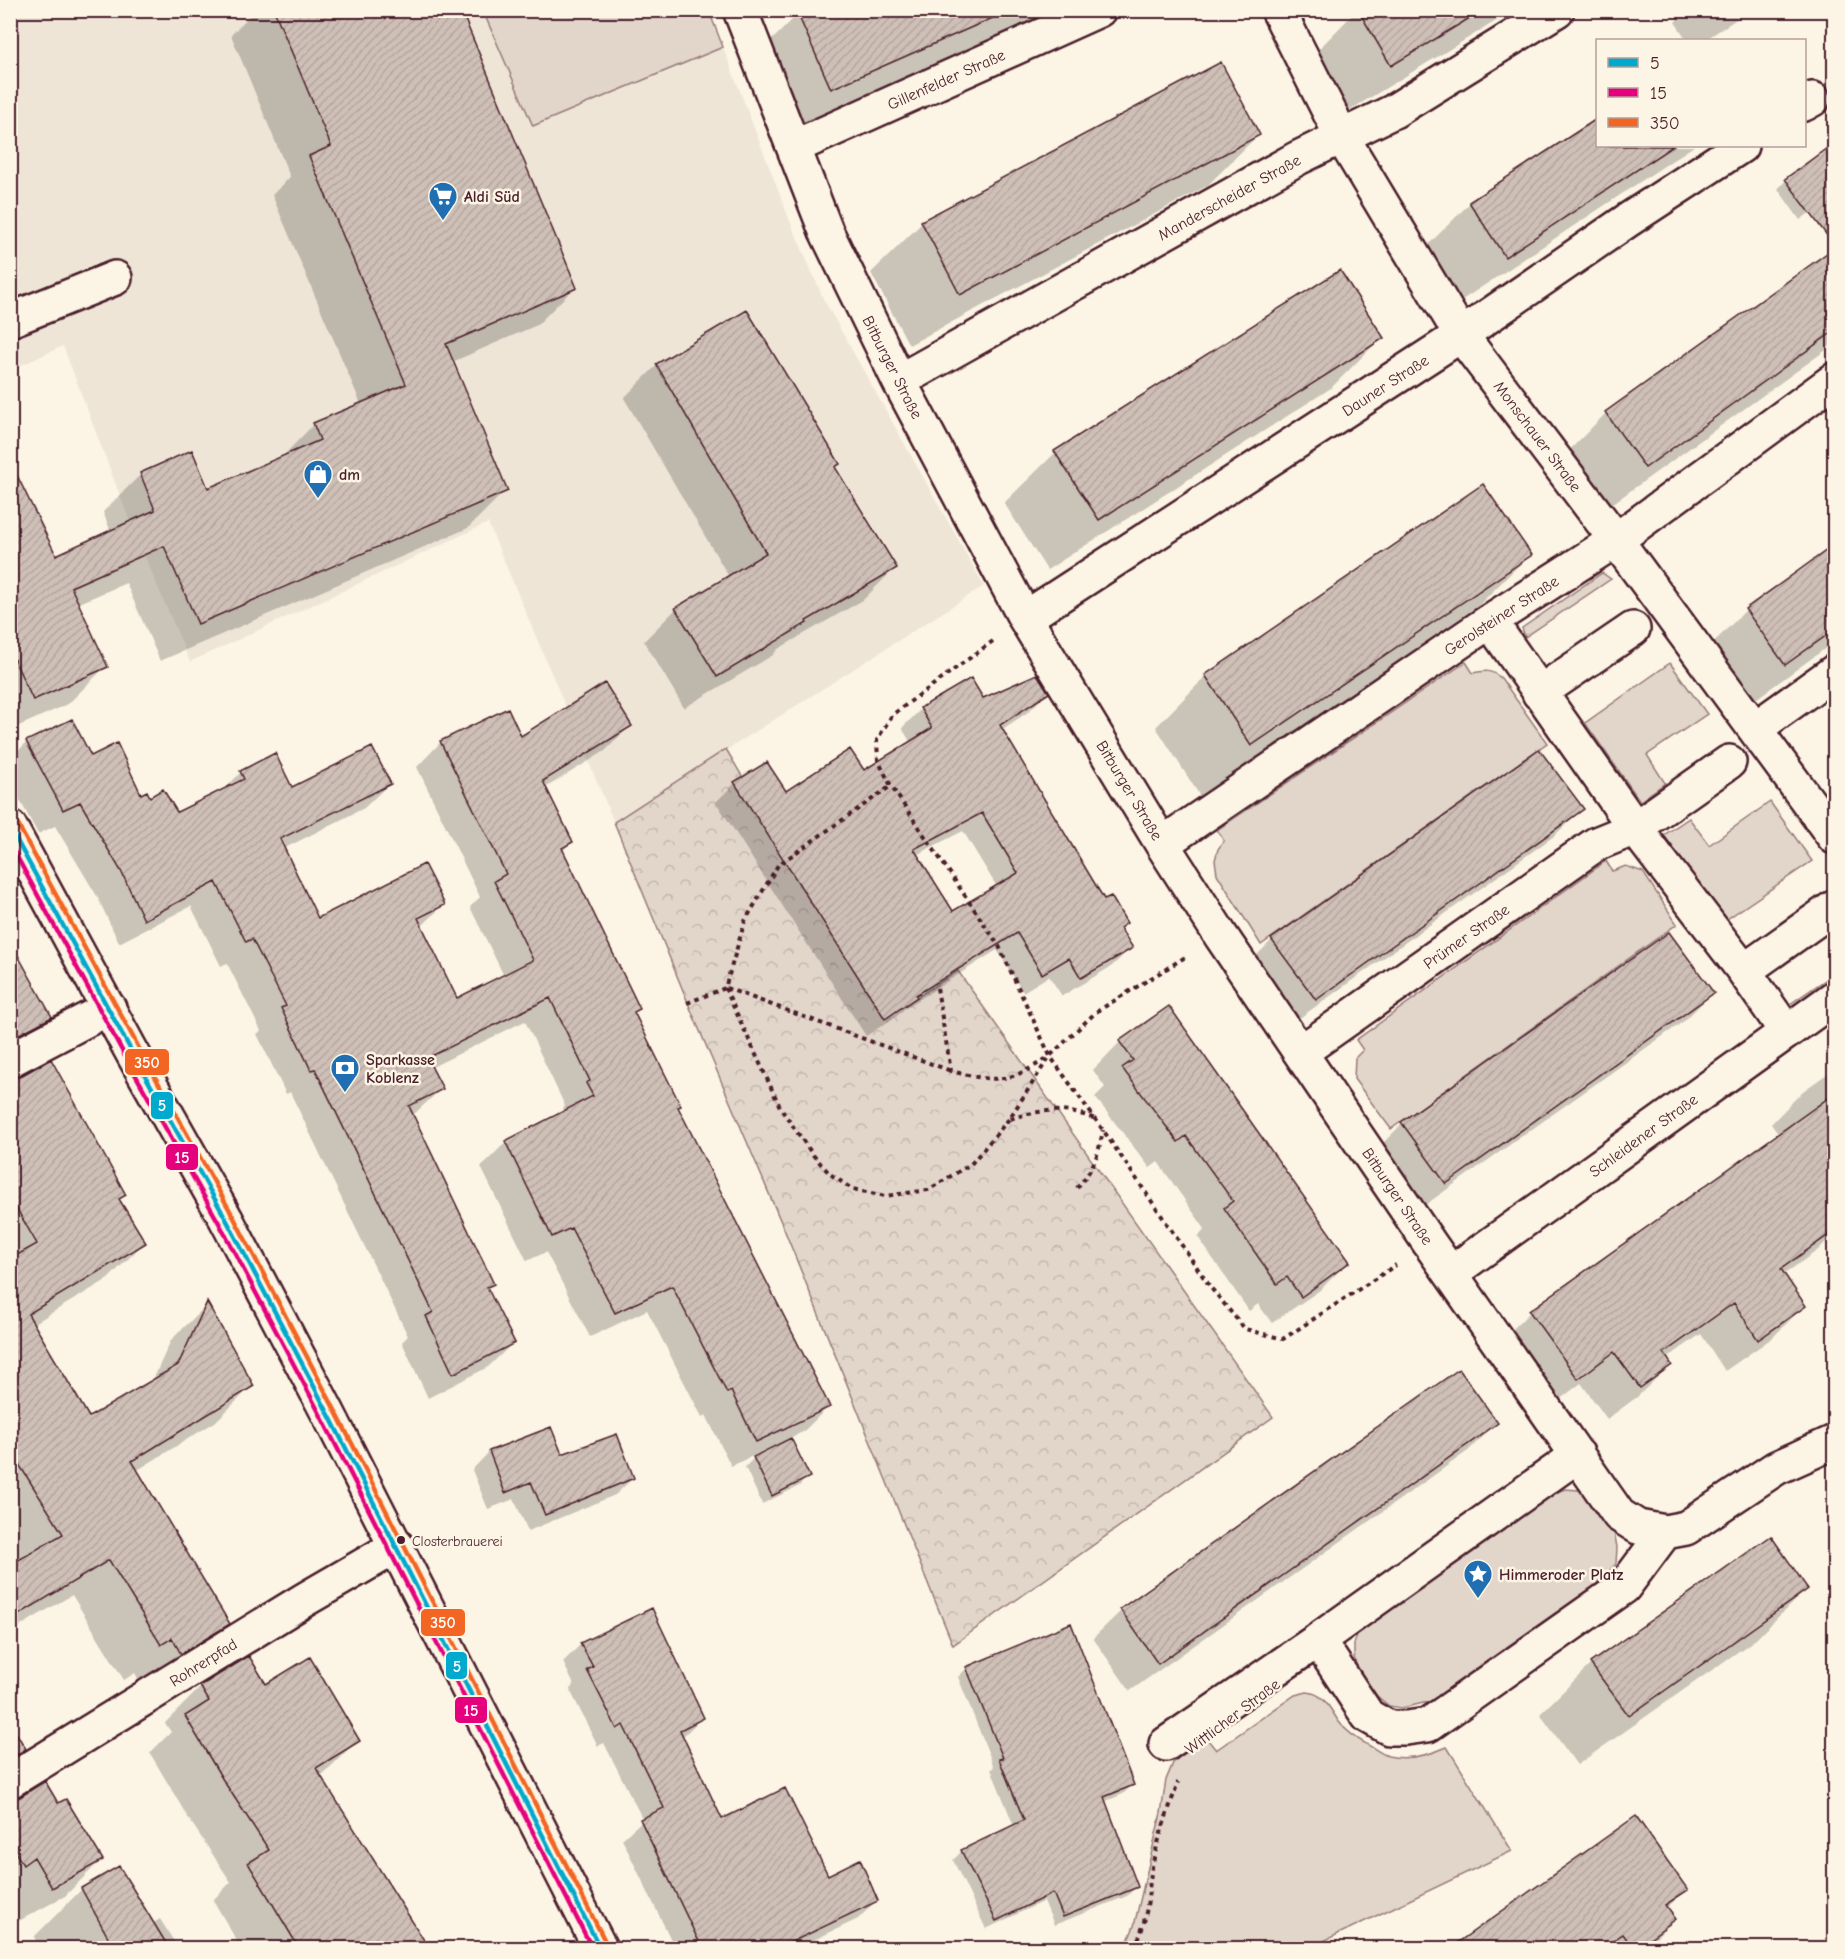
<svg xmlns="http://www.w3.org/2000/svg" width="1845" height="1959" font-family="'Comic Neue',sans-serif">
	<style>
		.built { fill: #eee5d7 }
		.green { fill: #e2d5ca; stroke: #967a7a; stroke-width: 1.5 }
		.park { fill: url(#park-crowns); stroke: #967a7a; stroke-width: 1.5 }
		.shadow { fill: #0003; fill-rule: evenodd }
		.building { fill: url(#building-hatch); stroke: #4a1f2b; stroke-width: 1.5; fill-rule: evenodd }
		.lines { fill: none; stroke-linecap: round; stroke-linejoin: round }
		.minor-casing { stroke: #4a1f2b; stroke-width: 38 }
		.major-casing { stroke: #4a1f2b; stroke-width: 38 }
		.path { stroke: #4a1f2b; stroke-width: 4; stroke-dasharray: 4.5 4.5; stroke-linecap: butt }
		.minor { stroke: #fcf5e5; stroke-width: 33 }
		.major { stroke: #fcf5e5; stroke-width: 33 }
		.bus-1-casing { stroke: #fcf5e5; stroke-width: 9 }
		.bus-2-casing { stroke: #fcf5e5; stroke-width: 9 }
		.bus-3-casing { stroke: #fcf5e5; stroke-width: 9 }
		.bus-1 { stroke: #00a9ce; stroke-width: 4.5 }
		.bus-2 { stroke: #e5007d; stroke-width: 4.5 }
		.bus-3 { stroke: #f26522; stroke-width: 4.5 }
		.bus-dot { fill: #4a1f2b; stroke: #fcf5e5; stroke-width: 2 }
		.labels { text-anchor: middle; stroke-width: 5; stroke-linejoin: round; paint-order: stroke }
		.bus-label { font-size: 14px; fill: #4a1f2b; stroke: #fcf5e5; text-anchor: start }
		.street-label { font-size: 16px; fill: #4a1f2b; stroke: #fcf5e5 }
		.poi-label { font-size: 16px; font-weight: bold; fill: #4a1f2b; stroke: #fcf5e5; text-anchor: start }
		.line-badge { stroke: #fcf5e5; stroke-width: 2 }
		.badge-label { font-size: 16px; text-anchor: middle; font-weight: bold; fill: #fff }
	</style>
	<defs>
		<pattern id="park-crowns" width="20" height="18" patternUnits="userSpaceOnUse" patternTransform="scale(1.5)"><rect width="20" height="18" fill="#e2d5ca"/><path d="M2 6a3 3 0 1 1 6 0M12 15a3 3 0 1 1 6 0" fill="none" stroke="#c3b6ae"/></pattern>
		<pattern id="building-hatch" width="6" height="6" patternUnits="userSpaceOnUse" patternTransform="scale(1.5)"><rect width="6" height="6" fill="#cfc0b7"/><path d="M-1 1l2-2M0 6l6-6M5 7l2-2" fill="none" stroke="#b3a59e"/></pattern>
	</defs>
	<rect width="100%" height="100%" fill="#fcf5e5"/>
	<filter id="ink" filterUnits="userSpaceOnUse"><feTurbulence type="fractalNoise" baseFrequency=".0167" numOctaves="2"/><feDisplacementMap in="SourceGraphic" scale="12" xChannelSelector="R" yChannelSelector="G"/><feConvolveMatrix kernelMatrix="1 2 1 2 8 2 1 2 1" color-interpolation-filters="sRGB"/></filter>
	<g filter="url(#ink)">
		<path class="built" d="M10 11H483L533 126 723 47 790 221 824 300 984 586 614 822 488 523 190 662 130 522 63 346 11 370Z"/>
		<path class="green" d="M483 11H709L723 47 533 126Z
			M1602 573 1611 579 1525 637 1522 628Z
			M1466 662 1473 673C1486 670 1491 670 1501 678L1547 743 1261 945 1217 874 1215 860 1218 849 1224 841 1217 830Z
			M1670 663 1707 714 1647 755 1665 783 1640 801 1585 723Z
			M1770 802 1812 861 1724 921 1664 835 1689 818 1709 845Z
			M1606 861 1612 871 1626 866 1643 872 1677 924 1391 1129 1354 1079 1355 1058 1363 1050 1356 1040Z
			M1834 974V979L1793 1007 1784 1008Z
			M1565 1489 1579 1490 1593 1502 1614 1531 1617 1547 1616 1564 1589 1592 1563 1613 1432 1701 1402 1708 1389 1706 1377 1696 1358 1671 1354 1657V1644L1358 1632 1534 1501Z
			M1307 1692C1324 1693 1330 1709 1339 1722 1347 1732 1357 1739 1368 1745 1374 1748 1381 1754 1388 1756 1408 1761 1429 1755 1447 1747L1512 1851 1309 1948H1125L1134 1926 1161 1813 1166 1780 1173 1763 1204 1735 1216 1750 1295 1695Z"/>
		<path class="park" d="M726 749 885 1018 958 971 1273 1417 953 1645 784 1229 691 1010 614 822Z"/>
		<path class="shadow" d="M255 10H459L575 287 537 325 452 362 506 490 468 528 160 661 126 583 77 604 106 666 68 704 10 730V464L55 557 111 532 103 512 141 474 208 490 280 459 314 424 361 404 272 195 290 177 231 35Z
			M807 10H1074L780 139 747 65 798 14Z
			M1357 10H1514L1340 116 1307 61Z
			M1687 10H1750L1705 40H1687L1675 22Z
			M1221 64 1258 135 1207 186 909 345 871 273 922 223Z
			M1598 119V146H1694L1453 306 1419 254 1470 203Z
			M1834 145V195L1800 220 1778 189 1786 180Z
			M1834 250V342L1826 350 1594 517 1556 464 1606 413Z
			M1340 272 1382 337 1331 388 1047 570 1004 503 1055 453Z
			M746 312 834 467 895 568 863 600 778 649 773 655 684 708 644 641 676 609 729 577 624 398 656 366Z
			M1834 547V642L1734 715 1695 661 1746 610Z
			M1530 554 1479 605 1200 796 1156 727 1206 676Z
			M970 680 983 700 1047 693 1028 712 1001 730 1131 948 1112 966 1062 996 1049 976 1023 992 997 950 904 1009 897 1016 866 1036 716 802 735 783 785 793 863 772 911 743 902 728 921 709ZM963 831 997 887 953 913 916 855Z
			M630 726 605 751 545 788 571 842 562 852 639 1008 633 1014 676 1108 828 1407 803 1432 789 1438 808 1476 799 1486 762 1504 745 1467 759 1453 731 1466 706 1415 702 1417 647 1310 590 1337 546 1252 527 1261 481 1167 506 1142 564 1112 562 1109 565 1106 525 1021 430 1068 441 1089 412 1116 492 1283 487 1289 513 1343 488 1367 428 1398 402 1342 408 1336 290 1092 286 1094 257 1034 261 1031 227 963 221 966 191 906 119 943 97 896 55 826 38 834 10 782V759L27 742 90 758 140 796 150 799 177 814 221 793 241 772 291 789 389 784 364 808 283 849 317 920 443 905 421 927 457 1000 504 976 470 907 480 897 417 767 441 742 521 738Z
			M1582 809 1554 836 1287 1027 1244 968 1272 940Z
			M10 944 50 1017 10 1055Z
			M1712 993 1684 1021 1418 1210 1375 1151 1402 1124Z
			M1120 1042 1348 1262 1320 1290 1272 1323 1258 1304 1249 1311 1198 1237 1205 1229 1158 1162 1150 1168 1095 1097 1105 1087 1093 1070Z
			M1834 1069V1173L1824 1180 1834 1195V1234L1818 1250 1783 1275 1804 1306 1772 1338 1725 1371 1701 1334 1666 1359 1670 1365 1637 1397 1607 1419 1581 1383 1546 1410 1498 1344 1530 1312 1779 1135 1771 1124 1803 1091Z
			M10 1080 124 1195 118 1201 144 1243 108 1279 33 1324 89 1419 152 1382 171 1340 207 1305 252 1386 215 1422 136 1471 228 1623 192 1660 144 1689 135 1673 124 1680 72 1595 10 1632V1566L21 1560 10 1544Z
			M1496 1423 1468 1451 1130 1691 1093 1638 1121 1611Z
			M550 1429 561 1456 633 1478 615 1495 528 1531 514 1499 488 1509 472 1470 489 1452Z
			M1806 1589 1756 1639 1577 1765 1540 1714 1591 1664Z
			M581 1644 702 1718 682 1737 722 1821 876 1901 858 1919 797 1948H675L622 1839 643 1820 604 1743 598 1746 570 1690 574 1685 563 1662Z
			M967 1668 1132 1785 1123 1794 1104 1802 1136 1887 1127 1896 1054 1925 1044 1901 986 1929 953 1860 962 1851 1014 1826 991 1769 994 1767 958 1677Z
			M266 1686 358 1740 320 1777 428 1948H241L213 1900 231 1882 187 1816 150 1753 171 1732 165 1723 201 1687Z
			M10 1801 58 1805 101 1860 65 1896 15 1923 10 1914Z
			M1636 1818 1686 1889 1666 1909 1674 1919 1645 1948H1452Z
			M119 1868 152 1924 160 1919 175 1943 188 1948H40L34 1937 82 1889Z"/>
		<path class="building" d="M274 10H461L577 288 446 344 508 491 198 624 164 546 71 587 108 667 33 700 10 651V461L56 555 155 510 140 473 192 450 208 488 320 440 313 423 406 384 309 156 331 146Z
			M796 10H1011L831 89Z
			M1358 10H1483L1391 66Z
			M1221 62 1260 135 960 295 921 221Z
			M1598 118V146H1673L1505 257 1469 202Z
			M1834 143V245L1785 179Z
			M1834 248V331L1645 468 1605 412Z
			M1340 270 1384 338 1099 520 1054 451Z
			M747 310 840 464 835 467 897 568 806 621 807 623 717 677 675 608 766 553 656 364Z
			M1483 484 1532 555 1251 746 1205 675Z
			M1834 545V630L1785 665 1745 609Z
			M1037 674 1049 693 1000 725 1104 899 1111 896 1127 923 1120 928 1133 948 1081 978 1069 958 1042 974 1017 933 916 995 917 997 885 1019 734 782 767 762 786 791 850 749 864 770 932 728 920 708 971 678 983 698ZM982 813 1018 873 953 911 914 849Z
			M605 683 632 726 543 781 573 842 562 848 640 1009 634 1012 681 1106 678 1107 830 1407 756 1442 731 1391 727 1393 672 1286 615 1313 571 1228 552 1237 505 1141 593 1096 586 1083 590 1081 550 998 427 1058 443 1089 409 1106 494 1284 487 1287 515 1343 453 1374 426 1316 433 1312 315 1069 311 1070 281 1008 286 1006 252 939 246 942 216 882 144 920 121 871 80 802 63 810 26 741 72 719 91 756 117 743 141 794 147 791 150 797 163 789 177 812 244 779 240 771 275 753 292 787 372 747 391 784 280 839 318 918 424 864 445 905 418 918 457 998 533 960 494 881 506 874 440 741 508 708 521 736Z
			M1539 749 1584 809 1316 1000 1271 939Z
			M1669 932 1714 993 1446 1184 1401 1122Z
			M10 941 52 1017 10 1039Z
			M1169 1006 1350 1262 1301 1297 1287 1277 1277 1284 1224 1208 1233 1201 1186 1136 1178 1142 1122 1068 1133 1060 1119 1041Z
			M51 1059 126 1195 119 1199 146 1243 28 1314 89 1417 178 1365 207 1302 254 1386 132 1461 230 1624 181 1654 172 1638 161 1645 109 1560 10 1620V1565L63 1534 10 1450V1259L37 1244 10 1197V1079L19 1077Z
			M1834 1094V1231L1781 1269 1806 1306 1758 1340 1734 1303 1664 1353 1672 1365 1640 1388 1614 1352 1578 1379 1529 1311Z
			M1459 1369 1498 1423 1158 1664 1120 1609Z
			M551 1427 562 1454 617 1434 634 1478 545 1515 531 1482 505 1493 489 1451Z
			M791 1438 810 1477 772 1496 753 1457Z
			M1771 1536 1808 1589 1629 1716 1590 1663Z
			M652 1608 704 1718 680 1730 722 1819 785 1788 828 1875 860 1859 878 1901 779 1948H702L640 1819 664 1808 623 1725 617 1729 587 1670 593 1667 580 1643Z
			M1071 1623 1134 1785 1104 1797 1138 1887 1063 1917 1053 1893 996 1921 961 1850 1024 1820 999 1759 1003 1758 966 1667Z
			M249 1656 266 1684 310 1657 360 1741 316 1768 429 1948H299L248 1863 269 1850 223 1780 185 1716 209 1701 200 1686Z
			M10 1723 26 1749 10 1759Z
			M45 1781 58 1803 66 1799 103 1860 52 1888 34 1857 23 1865 10 1843V1800L20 1797Z
			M1636 1816 1688 1890 1665 1905 1676 1919 1636 1948H1633L1623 1934 1602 1948H1450Z
			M119 1866 169 1948H114L81 1888Z"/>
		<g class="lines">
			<g class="minor-casing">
				<path id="minor" d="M740 10 826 231 899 381 1025 618 1162 844 1221 936 1430 1244 1619 1515 1638 1527 1665 1532 1686 1528 1776 1468 1834 1442
					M1278 10 1342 137 1461 335 1616 540 1834 837
					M1804 104 1813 99
					M794 147 1099 10
					M10 320 115 278
					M899 381 1298 158 1394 111 1557 10
					M1025 618 1461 335 1628 220 1741 146
					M1490 621 1635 828 1744 971 1786 1031
					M1539 693 1633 629
					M1756 728 1834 672
					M1162 844 1490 621 1616 540 1834 380
					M1744 971 1833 908
					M1301 1052 1596 844 1635 828 1729 762
					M10 1060 109 1008
					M1451 1273 1834 998
					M1318 1640 1578 1455
					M1166 1744 1318 1640 1368 1716 1389 1728H1406L1428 1725 1624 1587 1665 1532
					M10 1781 304 1600 397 1546"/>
			</g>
			<g class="major-casing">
				<path id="major" d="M10 827 133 1054 226 1219 328 1413 600 1948"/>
			</g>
			<path class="path" d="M993 641 892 715 877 740 878 760 891 786 999 946 1050 1056 1103 1130 1211 1288 1245 1329 1283 1339 1396 1265
				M725 988 781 1109 813 1155 830 1174 852 1189 885 1196 928 1190 971 1164 1009 1119 1050 1056 1096 1012 1187 956
				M726 988 951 1071
				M937 988 951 1071C995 1082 1008 1084 1047 1058
				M687 1003 725 988 745 921 778 865 891 786
				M1010 1119C1042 1109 1063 1107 1096 1119
				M1077 1188C1094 1167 1098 1157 1103 1130
				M1134 1948C1149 1920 1147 1896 1152 1867 1158 1838 1169 1809 1178 1782"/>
			<use href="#minor" class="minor"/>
			<use href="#major" class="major"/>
			<g class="bus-1-casing">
				<path id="bus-1" d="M10 828 133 1054 226 1219 328 1413 600 1948"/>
			</g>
			<g class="bus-2-casing">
				<path id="bus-2" d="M10 844 126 1058 219 1223 321 1416 592 1948"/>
			</g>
			<g class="bus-3-casing">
				<path id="bus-3" d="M17 823 140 1050 233 1216 335 1410 607 1945"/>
			</g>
			<use href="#bus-1" class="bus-1"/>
			<use href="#bus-2" class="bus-2"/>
			<use href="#bus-3" class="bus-3"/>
		</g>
	</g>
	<defs>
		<g id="supermarket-pin" transform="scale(1.5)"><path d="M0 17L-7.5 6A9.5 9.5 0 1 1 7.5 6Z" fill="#1f6fb2" stroke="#fcf5e5"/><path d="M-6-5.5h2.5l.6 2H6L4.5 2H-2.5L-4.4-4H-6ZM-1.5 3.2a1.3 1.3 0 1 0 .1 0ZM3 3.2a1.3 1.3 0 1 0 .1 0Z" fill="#fff"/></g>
		<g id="shop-pin" transform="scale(1.5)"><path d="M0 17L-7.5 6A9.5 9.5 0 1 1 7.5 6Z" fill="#1f6fb2" stroke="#fcf5e5"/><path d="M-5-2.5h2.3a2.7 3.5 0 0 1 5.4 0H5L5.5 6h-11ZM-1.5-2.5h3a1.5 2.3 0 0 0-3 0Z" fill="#fff"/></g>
		<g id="bank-pin" transform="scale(1.5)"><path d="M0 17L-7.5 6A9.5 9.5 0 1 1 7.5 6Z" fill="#1f6fb2" stroke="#fcf5e5"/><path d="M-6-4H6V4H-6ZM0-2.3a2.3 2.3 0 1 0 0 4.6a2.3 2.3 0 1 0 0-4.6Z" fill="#fff"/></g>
		<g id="sight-pin" transform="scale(1.5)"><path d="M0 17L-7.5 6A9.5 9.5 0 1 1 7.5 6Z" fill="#1f6fb2" stroke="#fcf5e5"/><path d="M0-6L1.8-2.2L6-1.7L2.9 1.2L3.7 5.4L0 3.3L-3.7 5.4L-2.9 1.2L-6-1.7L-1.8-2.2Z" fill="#fff"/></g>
	</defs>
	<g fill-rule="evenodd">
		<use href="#supermarket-pin" x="443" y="196"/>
		<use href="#shop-pin" x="318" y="474"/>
		<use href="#bank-pin" x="345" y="1068"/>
		<use href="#sight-pin" x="1478" y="1574"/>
	</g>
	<circle class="bus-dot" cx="401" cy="1540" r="5"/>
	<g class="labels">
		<g class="bus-label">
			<text x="412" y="1546">Closterbrauerei</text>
		</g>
		<g class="street-label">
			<text transform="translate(946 79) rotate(-24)" y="6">Gillenfelder Straße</text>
			<text transform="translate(1229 197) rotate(-29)" y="6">Manderscheider Straße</text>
			<text transform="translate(893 367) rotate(63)" y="6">Bitburger Straße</text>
			<text transform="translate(1385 385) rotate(-33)" y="6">Dauner Straße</text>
			<text transform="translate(1538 436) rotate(53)" y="6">Monschauer Straße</text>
			<text transform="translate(1501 615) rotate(-33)" y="6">Gerolsteiner Straße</text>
			<text transform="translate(1130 790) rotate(59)" y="6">Bitburger Straße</text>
			<text transform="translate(1466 936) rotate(-35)" y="6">Prümer Straße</text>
			<text transform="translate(1643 1135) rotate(-36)" y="6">Schleidener Straße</text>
			<text transform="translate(1398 1196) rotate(56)" y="6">Bitburger Straße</text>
			<text transform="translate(203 1662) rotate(-32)" y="6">Rohrerpfad</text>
			<text transform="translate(1232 1716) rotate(-37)" y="6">Wittlicher Straße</text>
		</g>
		<g class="poi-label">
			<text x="464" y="202">Aldi Süd</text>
			<text x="339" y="480">dm</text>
			<text x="366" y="1065">Sparkasse<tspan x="366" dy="18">Koblenz</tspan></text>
			<text x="1499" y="1580">Himmeroder Platz</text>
		</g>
	</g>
	<g class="line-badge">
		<rect x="124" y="1048" width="46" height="28" rx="6" fill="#f26522"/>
		<rect x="150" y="1091" width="24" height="29" rx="6" fill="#00a9ce"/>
		<rect x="165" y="1143" width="34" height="28" rx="6" fill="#e5007d"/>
		<rect x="420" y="1608" width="46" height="29" rx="6" fill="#f26522"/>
		<rect x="445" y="1651" width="23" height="29" rx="6" fill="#00a9ce"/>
		<rect x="454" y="1696" width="34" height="28" rx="6" fill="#e5007d"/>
	</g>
	<g class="badge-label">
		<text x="147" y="1068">350</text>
		<text x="162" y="1111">5</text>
		<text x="182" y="1163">15</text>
		<text x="443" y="1628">350</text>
		<text x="457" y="1672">5</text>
		<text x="471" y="1716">15</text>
	</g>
	<rect width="1845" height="1959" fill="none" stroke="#fcf5e5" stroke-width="36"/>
	<rect x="18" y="18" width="1809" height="1923" fill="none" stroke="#4a1f2b" stroke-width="2" filter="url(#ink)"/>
	<rect x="1596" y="39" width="210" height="108" fill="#fcf5e5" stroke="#b59f9b" stroke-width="1.5"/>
	<rect x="1608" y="58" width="30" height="9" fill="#00a9ce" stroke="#b59f9b" stroke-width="1.5"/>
	<text x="1650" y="69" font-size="18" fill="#4a1f2b">5</text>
	<rect x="1608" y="88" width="30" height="9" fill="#e5007d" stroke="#b59f9b" stroke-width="1.5"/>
	<text x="1650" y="99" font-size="18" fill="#4a1f2b">15</text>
	<rect x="1608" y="118" width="30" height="9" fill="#f26522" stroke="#b59f9b" stroke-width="1.5"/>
	<text x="1650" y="129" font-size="18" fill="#4a1f2b">350</text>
</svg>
